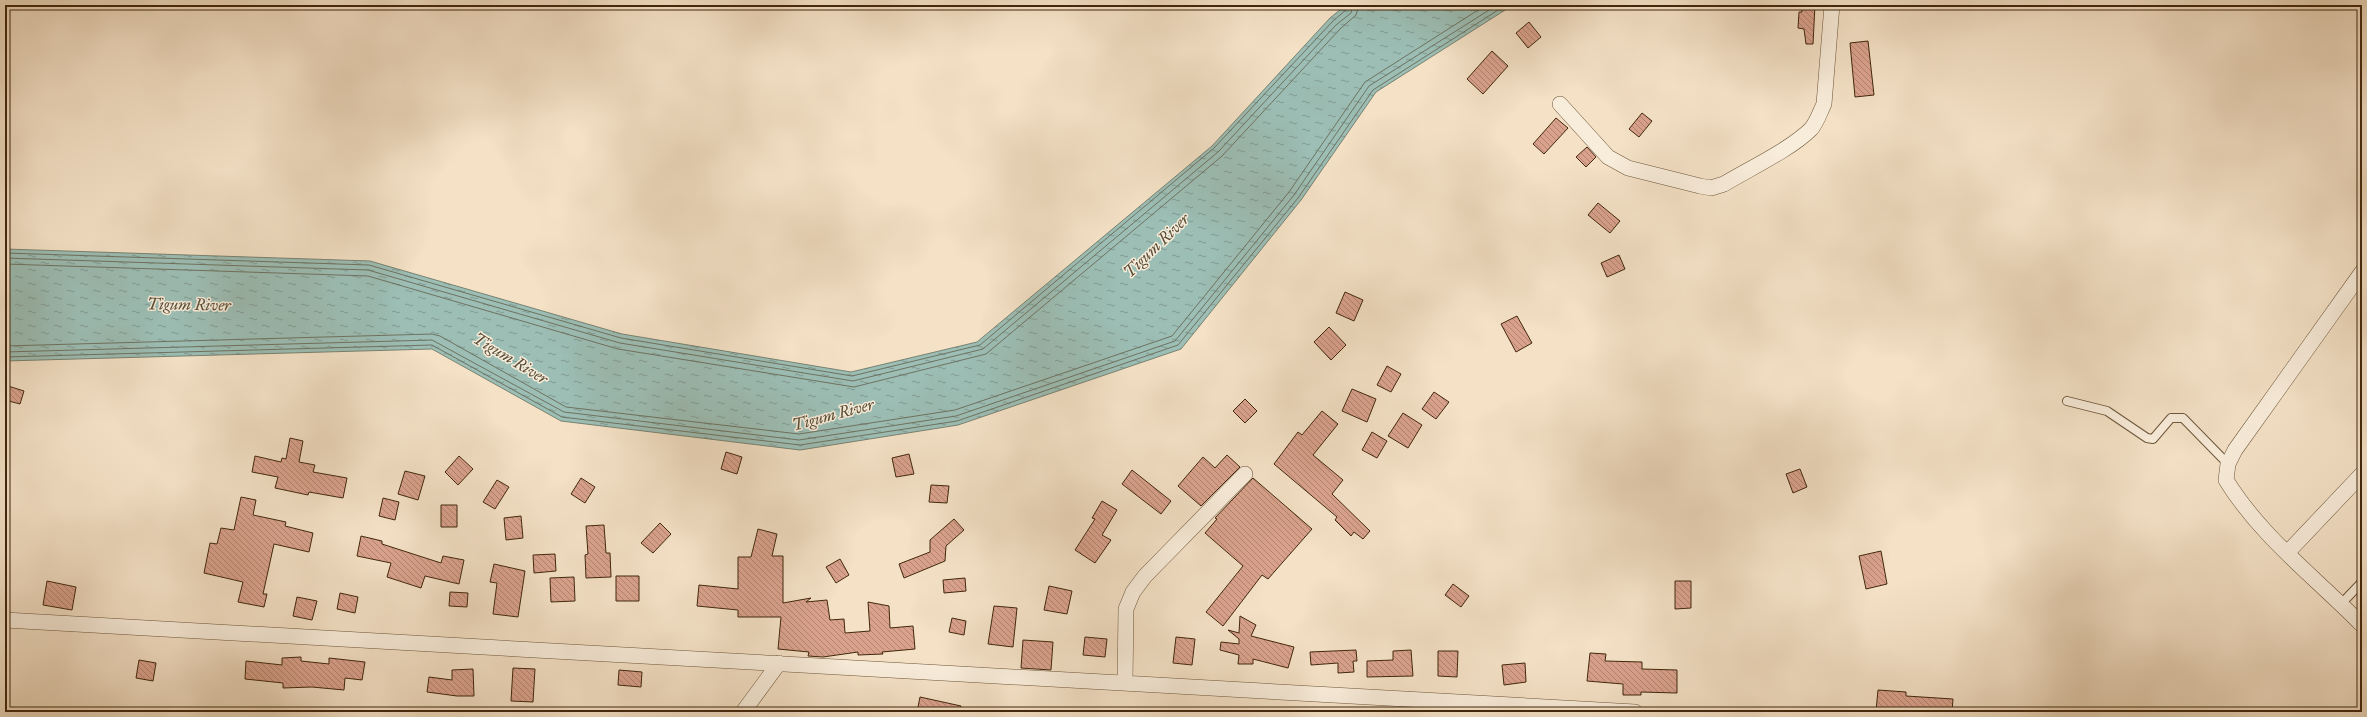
<svg xmlns="http://www.w3.org/2000/svg" width="2367" height="717" font-family="'IM FELL Great Primer',serif">
	<style>
		.water { fill: url(#water-ripples); stroke: #788271 }
		.lines { fill: none; stroke-linecap: round; stroke-linejoin: round }
		.shore { stroke: #6e7260; stroke-width: 1 }
		.building { fill: url(#building-back-hatch); stroke: #41270c }
		.lane-casing { stroke: #6e563a; stroke-width: 10 }
		.street-casing { stroke: #6e563a; stroke-width: 16 }
		.lane { stroke: #f8ecda; stroke-width: 8 }
		.street { stroke: #f8ecda; stroke-width: 15 }
		.labels { text-anchor: middle; stroke-width: 3; stroke-linejoin: round; paint-order: stroke }
		.water-label { font-size: 16px; font-style: italic; fill: #584d36; stroke: #f8ecda }
	</style>
	<defs>
		<pattern id="water-ripples" width="26" height="14" patternUnits="userSpaceOnUse"><rect width="26" height="14" fill="#9cbeb5"/><path d="M2 4q2-2 4 0t4 0M15 11q2-2 4 0t4 0" fill="none" stroke="#819a92"/></pattern>
		<pattern id="building-back-hatch" width="6" height="6" patternUnits="userSpaceOnUse"><rect width="6" height="6" fill="#daa28d"/><path d="M-1 5l2 2M0 0l6 6M5-1l2 2" fill="none" stroke="#b28472"/></pattern>
	</defs>
	<rect width="100%" height="100%" fill="#f4e1c6"/>
	<filter id="stains"><feTurbulence type="fractalNoise" baseFrequency=".005" numOctaves="4"/><feColorMatrix values="0 0 0 0 .2 0 0 0 0 .09 0 0 0 0 .02 0 0 0 .5 -.17"/></filter>
	<radialGradient id="worn" r=".72"><stop offset=".6" stop-color="#630" stop-opacity="0"/><stop offset="1" stop-color="#630" stop-opacity=".3"/></radialGradient>
	<path class="water" d="M1346 5H1513L1376 92 1301 200 1181 349 958 425 800 450 561 421 432 349 5 361V249L370 261 622 334 851 372 977 342 1212 146 1330 18Z"/>
	<g class="lines">
		<path class="shore" d="M5 253 369 265 621 338 852 376 980 345 1214 148 1333 21 1347 9 1348 5
			M5 258 368 270 620 343 853 381 983 349 1218 152 1336 25 1351 13 1353 5
			M5 264 368 276 618 349 854 387 986 354 1222 156 1340 29 1356 15 1359 5
			M5 346 432 334 440 336 566 407 799 434 955 410 1172 336 1289 192 1365 82 1486 5
			M5 352 432 340 564 412 799 440 956 416 1175 341 1294 195 1369 86 1497 5
			M5 357 432 345 562 417 800 445 957 421 1178 345 1298 198 1373 90 1506 5"/>
	</g>
	<path class="building" d="M1801 5H1815L1813 44H1806L1804 29 1798 28 1799 12H1802Z
		M1529 22 1541 37 1528 48 1516 33Z
		M1868 41 1874 95 1855 97 1850 43Z
		M1492 51 1508 66 1483 94 1467 79Z
		M1642 113 1652 121 1639 137 1629 129Z
		M1556 118 1568 128 1544 154 1533 144Z
		M1587 147 1596 157 1586 167 1576 157Z
		M1598 203 1620 221 1610 233 1588 215Z
		M1619 255 1625 269 1607 277 1601 263Z
		M1345 292 1363 300 1354 321 1336 313Z
		M1517 316 1532 343 1516 352 1501 324Z
		M1329 327 1346 345 1331 360 1314 342Z
		M1387 366 1401 374 1391 392 1377 385Z
		M8 386 24 391 20 404 5 400Z
		M1352 389 1376 399 1367 422 1342 411Z
		M1434 392 1449 402 1436 419 1422 409Z
		M1245 399 1257 411 1245 423 1233 411Z
		M1322 411 1338 424 1313 455 1343 480 1332 494 1370 531 1363 539 1354 532 1351 536 1335 520 1337 517 1274 464 1298 432 1302 435Z
		M1403 413 1422 425 1408 448 1388 436Z
		M1372 432 1387 441 1377 458 1362 450Z
		M290 438 303 441 299 462 315 465 313 472 347 478 343 498 309 492 308 495 275 488 278 477 252 472 255 456 281 462 282 458 286 459Z
		M726 452 742 457 737 474 721 469Z
		M909 454 914 474 896 477 892 458Z
		M1227 455 1240 467 1201 506 1178 486 1203 457 1215 468Z
		M459 456 473 469 458 485 445 472Z
		M1800 469 1807 487 1793 493 1786 474Z
		M1132 470 1171 501 1161 514 1122 484Z
		M405 471 425 476 418 500 398 494Z
		M581 478 595 487 585 503 571 494Z
		M1253 478 1312 529 1268 579 1262 575 1223 626 1206 612 1243 566 1205 533 1217 519 1215 518Z
		M497 480 509 487 495 509 483 502Z
		M931 485 949 486 947 503 929 502Z
		M241 497 256 500 253 515 286 522 285 526 313 533 309 552 274 544 263 594H267L264 607 238 602 243 582 204 573 210 543 217 544 221 528 234 530Z
		M383 498 399 502 395 520 379 516Z
		M1102 501 1117 510 1102 535 1111 540 1095 563 1075 550 1095 519 1092 518Z
		M441 505H457V527H441Z
		M521 516 523 538 506 540 504 518Z
		M954 519 964 530 946 546 945 561 904 578 899 564 930 552V540Z
		M660 523 671 534 653 553 641 543Z
		M604 525 606 553H610L611 577 586 578 585 555 588 554 586 526Z
		M758 529 777 534 772 556H783V603L811 598 806 602 827 600 830 620 844 619 845 633 870 631 868 602 889 606 890 628 913 626 915 649 882 652 883 654 858 655V652L823 657 808 656 809 652 778 649 781 617H738V610L697 606 699 585 738 589V557H751Z
		M361 536 382 541V544L441 563 443 556 464 560 459 584 425 576 421 588 387 577 391 563 357 556Z
		M1881 551 1887 584 1866 589 1859 556Z
		M555 554 556 571 534 573 533 555Z
		M840 559 849 575 836 583 826 567Z
		M494 564 525 571 518 617 493 614 497 583 490 582Z
		M616 576H639V601H616Z
		M574 577 575 601 551 602 550 578Z
		M965 578 966 591 944 593 943 580Z
		M47 581 76 587 72 610 43 605Z
		M1675 581H1691V608L1675 609Z
		M1453 584 1469 596 1461 607 1445 595Z
		M1049 586 1072 591 1067 614 1044 610Z
		M450 592 468 593 467 607 449 606Z
		M340 593 358 597 355 613 337 609Z
		M297 597 317 601 312 620 293 616Z
		M994 606 1017 608 1013 647 988 644Z
		M1240 616 1256 625 1251 636 1294 647 1288 668 1253 659V664H1238L1239 655 1220 650 1221 642 1239 644V639L1228 630 1239 633Z
		M952 618 966 621 964 635 949 632Z
		M1085 637 1107 639 1105 657 1083 655Z
		M1176 637 1195 639 1192 665 1173 663Z
		M1023 640 1053 642 1051 670 1021 668Z
		M1356 650 1357 661H1353L1354 672 1338 673V663L1311 665 1310 652Z
		M1411 650 1413 676 1367 677V661L1393 660V651Z
		M1438 651H1458L1457 677 1438 676Z
		M1590 653 1606 654 1605 661 1642 662V669L1677 670V693L1641 692V695H1623V684L1587 681Z
		M301 657V661L329 664V658L365 662 362 680 345 678 344 690 312 687 283 688V683L245 679 246 661 282 665V658Z
		M139 660 156 663 153 681 136 678Z
		M1525 663 1526 682 1504 685 1502 665Z
		M513 668 535 669 533 702 511 701Z
		M473 669 474 696H457L427 692 429 677 452 680V670Z
		M619 670 642 672 641 687 618 685Z
		M1878 690 1906 692V696L1953 699 1952 712 1876 711Z
		M920 697 961 706 960 712H917Z"/>
	<g class="lines">
		<g class="lane-casing">
			<path id="lane" d="M2067 401 2107 411 2147 438 2153 439 2171 418H2183L2228 464
				M2341 604 2362 582"/>
		</g>
		<g class="street-casing">
			<path id="street" d="M1560 104 1608 157 1628 168 1700 186 1711 188 1724 184C1749 169 1791 149 1811 129 1817 122 1820 112 1824 104L1832 5
				M2362 272 2235 450 2228 464 2226 480C2261 537 2316 578 2362 625
				M2287 553 2362 474
				M5 620 1635 712
				M1125 682 1126 609 1133 592 1145 576 1245 474
				M743 712 779 663"/>
		</g>
		<use href="#lane" class="lane"/>
		<use href="#street" class="street"/>
	</g>
	<g class="labels">
		<g class="water-label">
			<text transform="translate(1156 245) rotate(-44)" y="6">Tigum River</text>
			<text transform="translate(189 304) rotate(1)" y="6">Tigum River</text>
			<text transform="translate(511 358) rotate(31)" y="6">Tigum River</text>
			<text transform="translate(833 414) rotate(-15)" y="6">Tigum River</text>
		</g>
	</g>
	<rect width="2367" height="717" fill="none" stroke="#f4e1c6" stroke-width="20"/>
	<rect x="6" y="6" width="2355" height="705" fill="none" stroke="#41270c" stroke-width="2"/>
	<rect x="10" y="10" width="2347" height="697" fill="none" stroke="#41270c"/>
	<rect width="100%" height="100%" filter="url(#stains)"/>
	<rect width="100%" height="100%" fill="url(#worn)"/>
</svg>
